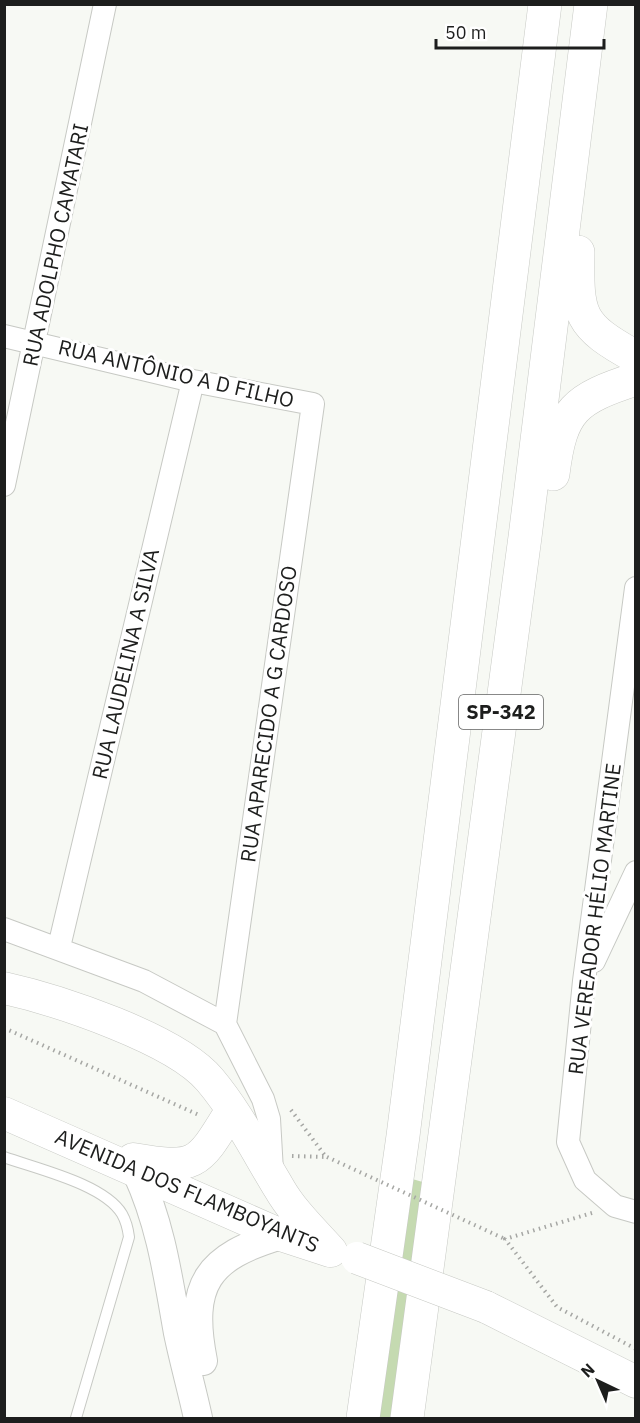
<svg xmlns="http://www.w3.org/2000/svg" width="640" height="1423" font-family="'IBM Plex Sans',sans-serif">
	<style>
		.green { fill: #c5dab1 }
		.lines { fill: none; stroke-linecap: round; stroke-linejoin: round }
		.service-casing { stroke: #c7c9c4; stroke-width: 12 }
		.minor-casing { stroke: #c7c9c4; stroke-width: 24 }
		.tertiary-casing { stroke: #c7c9c4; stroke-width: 30 }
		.secondary-casing { stroke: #c7c9c4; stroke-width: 33 }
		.trunk-casing { stroke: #c7c9c4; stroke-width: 34 }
		.path { stroke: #a6a7a4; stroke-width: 4; stroke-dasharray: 1.5 4.5; stroke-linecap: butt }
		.service { stroke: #fff; stroke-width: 10 }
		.minor { stroke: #fff; stroke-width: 22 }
		.tertiary { stroke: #fff; stroke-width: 28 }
		.secondary { stroke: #fff; stroke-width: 32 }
		.trunk { stroke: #fff; stroke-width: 33 }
		.secondary-bridge-casing { stroke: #c7c9c4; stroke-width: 33; stroke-linecap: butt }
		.path-bridge { stroke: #a6a7a4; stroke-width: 4; stroke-dasharray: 1.5 4.5; stroke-linecap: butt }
		.secondary-bridge { stroke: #fff; stroke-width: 32 }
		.labels { text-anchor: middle; stroke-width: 6; stroke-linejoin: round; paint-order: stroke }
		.shield { fill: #fff; stroke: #616261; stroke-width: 1.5 }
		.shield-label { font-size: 20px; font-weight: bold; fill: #1d1e1d }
		.street-label { font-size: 21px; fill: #1d1e1d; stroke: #fff }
	</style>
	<rect width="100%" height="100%" fill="#f7f9f4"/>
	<path class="green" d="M409 1178 426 1183 394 1418H376Z"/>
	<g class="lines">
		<g class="service-casing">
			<path id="service" d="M4 1157C37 1169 104 1184 122 1214 126 1221 128 1229 129 1237L76 1418"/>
		</g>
		<g class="minor-casing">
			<path id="minor" d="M4 336 193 381 313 404 225 1024
				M4 485 105 4
				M636 588 584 981 568 1142 585 1180 615 1206 636 1212
				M4 929 144 981 225 1024
				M59 947 193 381
				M594 961 636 872
				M225 1024 263 1099 269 1119 272 1171"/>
		</g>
		<g class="tertiary-casing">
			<path id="tertiary" d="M137 1173C161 1225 168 1277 178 1333 184 1362 192 1390 198 1418
				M203 1361C188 1284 207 1257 281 1235"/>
		</g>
		<g class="secondary-casing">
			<path id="secondary" d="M4 988C58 1000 176 1039 210 1080 237 1112 257 1152 279 1188 292 1211 313 1231 331 1251
				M4 1113 281 1235 330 1251
				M133 1159C197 1170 198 1165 231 1111
				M486 1307 636 1382"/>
		</g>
		<g class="trunk-casing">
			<path id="trunk" d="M578 252C577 316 578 325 636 357
				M553 474C561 409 575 399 636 379
				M363 1418 403 1136 545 4
				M407 1418 525 537 591 4"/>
		</g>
		<path class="path" d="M4 1028 199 1115
			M291 1110 326 1157
			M292 1156 327 1157
			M592 1213 505 1239 557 1307 636 1349"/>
		<use href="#service" class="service"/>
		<use href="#minor" class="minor"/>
		<use href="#tertiary" class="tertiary"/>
		<use href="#secondary" class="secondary"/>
		<use href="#trunk" class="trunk"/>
		<g class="secondary-bridge-casing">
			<path id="secondary-bridge" d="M357 1258 486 1307"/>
		</g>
		<path class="path-bridge" d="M327 1157 505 1239"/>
		<use href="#secondary-bridge" class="secondary-bridge"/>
	</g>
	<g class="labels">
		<rect class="shield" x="459" y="695" width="84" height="34" rx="4.5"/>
		<g class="shield-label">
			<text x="501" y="719">SP-342</text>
		</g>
		<g class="street-label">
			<text transform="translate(56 245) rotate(-78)" y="7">RUA ADOLPHO CAMATARI</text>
			<text transform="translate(176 374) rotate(13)" y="7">RUA ANTÔNIO A D FILHO</text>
			<text transform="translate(126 664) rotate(-77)" y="7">RUA LAUDELINA A SILVA</text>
			<text transform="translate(269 714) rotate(-82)" y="7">RUA APARECIDO A G CARDOSO</text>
			<text transform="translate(595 919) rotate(-83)" y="7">RUA VEREADOR HÉLIO MARTINE</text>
			<text transform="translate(187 1191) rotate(23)" y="7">AVENIDA DOS FLAMBOYANTS</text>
		</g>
	</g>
	<rect width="640" height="1423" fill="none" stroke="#1d1e1d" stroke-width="12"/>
	<g transform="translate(598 1381) rotate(316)" stroke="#ffffff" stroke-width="4.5" paint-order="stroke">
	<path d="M0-4.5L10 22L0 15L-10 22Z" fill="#1d1e1d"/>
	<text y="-9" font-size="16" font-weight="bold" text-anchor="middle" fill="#1d1e1d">N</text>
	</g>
	<path d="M436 39v9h168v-9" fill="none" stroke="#1d1e1d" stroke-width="3"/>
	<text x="445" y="39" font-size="18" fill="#1d1e1d" stroke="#ffffff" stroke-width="4.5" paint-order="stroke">50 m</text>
</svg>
